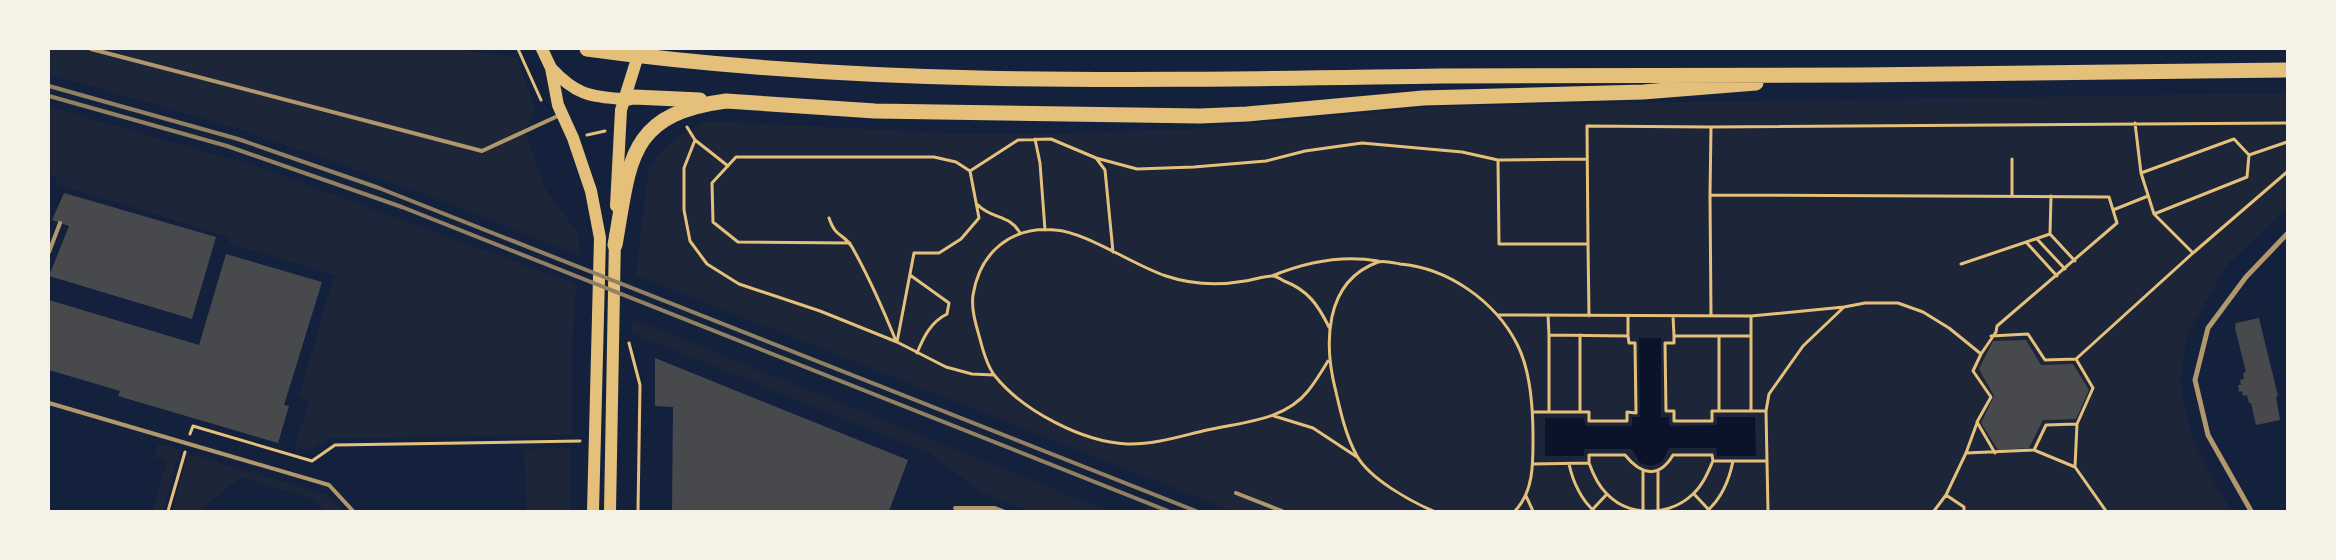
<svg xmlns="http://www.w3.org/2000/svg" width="2336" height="560" font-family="Georgia,serif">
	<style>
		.green { fill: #1d2539 }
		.water { fill: #0b132b }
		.building { fill: #48494c }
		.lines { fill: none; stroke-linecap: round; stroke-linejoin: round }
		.path { stroke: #e5c07b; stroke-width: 3 }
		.service { stroke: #b1986c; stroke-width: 4 }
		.minor { stroke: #b1986c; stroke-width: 5 }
		.primary { stroke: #e5c07b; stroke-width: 12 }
		.motorway { stroke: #e5c07b; stroke-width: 15 }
		.rail { stroke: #918062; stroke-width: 4 }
	</style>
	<rect width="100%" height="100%" fill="#14213d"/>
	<path class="green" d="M49 49H456L517 58 536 109 525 132 545 188 579 235V255L433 197 243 130 49 74Z
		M2287 93V208L2228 264 2187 334 2180 381 2191 435 2216 485 2232 511H1232L636 275 648 172C660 146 681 134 706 121L964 134 1074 133 1191 129 1448 106Z
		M49 107 259 167 576 284 573 325 572 435 332 438 309 450 295 447 309 400 299 397 334 275 229 243 230 237 55 184 58 177 49 175Z
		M633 319 1085 502 1109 511H1028L982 493 929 453 631 333Z
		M158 444 180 450 163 511H152L167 461 154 457Z
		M570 448V511H527L524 449Z
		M188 454 328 495 342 511H325L314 499 241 477 199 511H172Z"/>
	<path class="water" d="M1639 338H1661V417H1669V426L1717 425V417H1755L1756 456H1717L1716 448H1669L1662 462 1651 466 1640 463 1632 449H1584V456H1545V418H1584L1585 426H1632V417H1640Z"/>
	<path class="building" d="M64 193 216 237 192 319 49 276 69 226 52 220Z
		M226 254 322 282 284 405 289 406 278 443 118 396 120 391 49 370V300L199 345Z
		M2259 318 2278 396 2276 397 2280 420 2256 425 2251 403H2249L2247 395 2243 396 2242 391 2239 392 2238 385H2241L2240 380 2244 379 2243 373 2246 372 2235 328 2236 323Z
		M2026 340 2041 365 2073 364 2089 390 2076 419 2043 420 2029 448 1998 450 1981 423 1994 396 1979 369 1993 341Z
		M655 358 908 460 889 511H672L673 407 655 406Z"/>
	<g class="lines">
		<path class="path" d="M518 49 541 100
			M2135 123 2141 173 2154 214 2193 253
			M687 127 695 140 728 166
			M587 135 605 131
			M1035 139 1040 163 1045 230
			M695 140 684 168V210L690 241 707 264 739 284 820 311 897 342 946 367 972 374 994 375
			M1096 158 1137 169 1194 167 1266 161 1305 151 1362 143 1462 152 1498 160
			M1587 159 1498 160 1499 244H1588L1589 316
			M2141 173 2234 139 2249 155 2287 142
			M1710 195 1711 127 2287 123
			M2012 196V159
			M2051 196 2050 234 2075 261
			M978 205C991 219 1011 215 1020 233
			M2113 210 2148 196
			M2154 214 2247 177 2249 155
			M829 218C836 239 844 233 852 247 869 277 883 309 896 341
			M2037 239 2065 269
			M2026 242 2057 276
			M850 243 738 242 713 222 712 183 736 157H934L956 162 970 171 1018 140 1051 139 1096 158 1105 170 1113 252
			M1588 244 1587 126 1711 127
			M1961 264 2050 234
			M910 275 949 303 947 314C931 322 924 336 917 353
			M1272 276C1306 262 1343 255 1378 261
			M1497 315 1751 316 1844 307
			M1628 316V336
			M1673 316 1674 336
			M1711 316 1710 195 2109 197 2117 223 1997 326 1996 332 1981 354
			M1549 335V412
			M1580 335V412
			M1719 336V411
			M1751 336V316
			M1991 336 2028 334 2045 360 2076 359 2193 253 2287 172
			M897 342 914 253H939L961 239 979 218 970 171
			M629 343 640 385 638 511
			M1328 361C1322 371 1316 381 1308 391 1284 421 1242 422 1207 430 1181 436 1154 445 1127 444 1083 442 1023 411 995 376 987 366 983 351 980 339 976 325 971 309 973 295 980 252 1011 226 1055 230 1086 232 1133 265 1166 276 1193 285 1217 286 1245 281 1253 280 1264 276 1272 276 1275 276 1281 279 1284 281 1308 290 1318 305 1329 327
			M1751 411H1712V421H1674V411H1666L1665 343H1674V336H1751V411H1766
			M1533 412H1589V421H1627V412L1636 413 1635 343H1629L1628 336 1549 335 1548 315
			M1274 416 1313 428 1357 457
			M190 434 193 426 312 461 335 445 580 441
			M2034 450 2046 425 2077 424 2093 388 2076 359
			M1966 453 1977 423
			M1589 463C1593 474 1598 485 1606 493 1629 518 1670 516 1693 494 1703 485 1708 472 1713 461
			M1533 464 1589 463V455H1625C1641 475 1659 479 1673 455H1712L1713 461H1767
			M1569 464C1573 482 1580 498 1594 511
			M2075 467 2077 424
			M1643 470V511
			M1658 470V511
			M1694 494 1710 511
			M1526 496 1533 511
			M1592 510 1607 494
			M168 511 185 452
			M1433 511C1410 501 1370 479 1357 456 1346 436 1341 414 1336 392 1324 346 1323 282 1378 262 1384 260 1394 263 1400 264 1448 268 1495 301 1517 344 1531 371 1533 407 1533 437 1533 463 1534 491 1515 511
			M1707 511C1722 498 1729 481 1733 461
			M1768 511 1766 411 1769 394 1803 346 1844 307 1865 303H1898L1923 312 1949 328 1981 354 1973 371 1991 397 1977 422 1995 453
			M1934 511 1946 495
			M1964 511V507L1946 495 1966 453 2034 450 2075 467 2106 511"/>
		<path class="service" d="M91 49 482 151 560 115
			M49 252 60 223
			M49 403 329 485 353 511
			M1236 493 1282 511
			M955 508H995L1003 511"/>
		<path class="minor" d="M2251 511 2208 435 2195 380 2208 328 2246 277 2287 234"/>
		<path class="primary" d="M542 49 551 68 558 105 573 138 591 191 600 238 593 511
			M551 68C575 94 589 97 624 99
			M616 206 621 110 640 49
			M610 511 615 236"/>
		<path class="motorway" d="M587 49C870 88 1156 80 1441 76 1580 75 1720 76 1860 75 2002 74 2145 71 2287 70
			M624 99 634 97 700 100
			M615 245C630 161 627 114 726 101L875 111 1200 116 1247 114 1423 98 1643 92 1756 83"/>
		<path class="rail" d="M49 86 238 139 379 188 1196 511
			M49 96 227 146 402 207 1168 511"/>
	</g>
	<rect width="2336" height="560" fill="none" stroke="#f6f1e7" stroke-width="100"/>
</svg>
